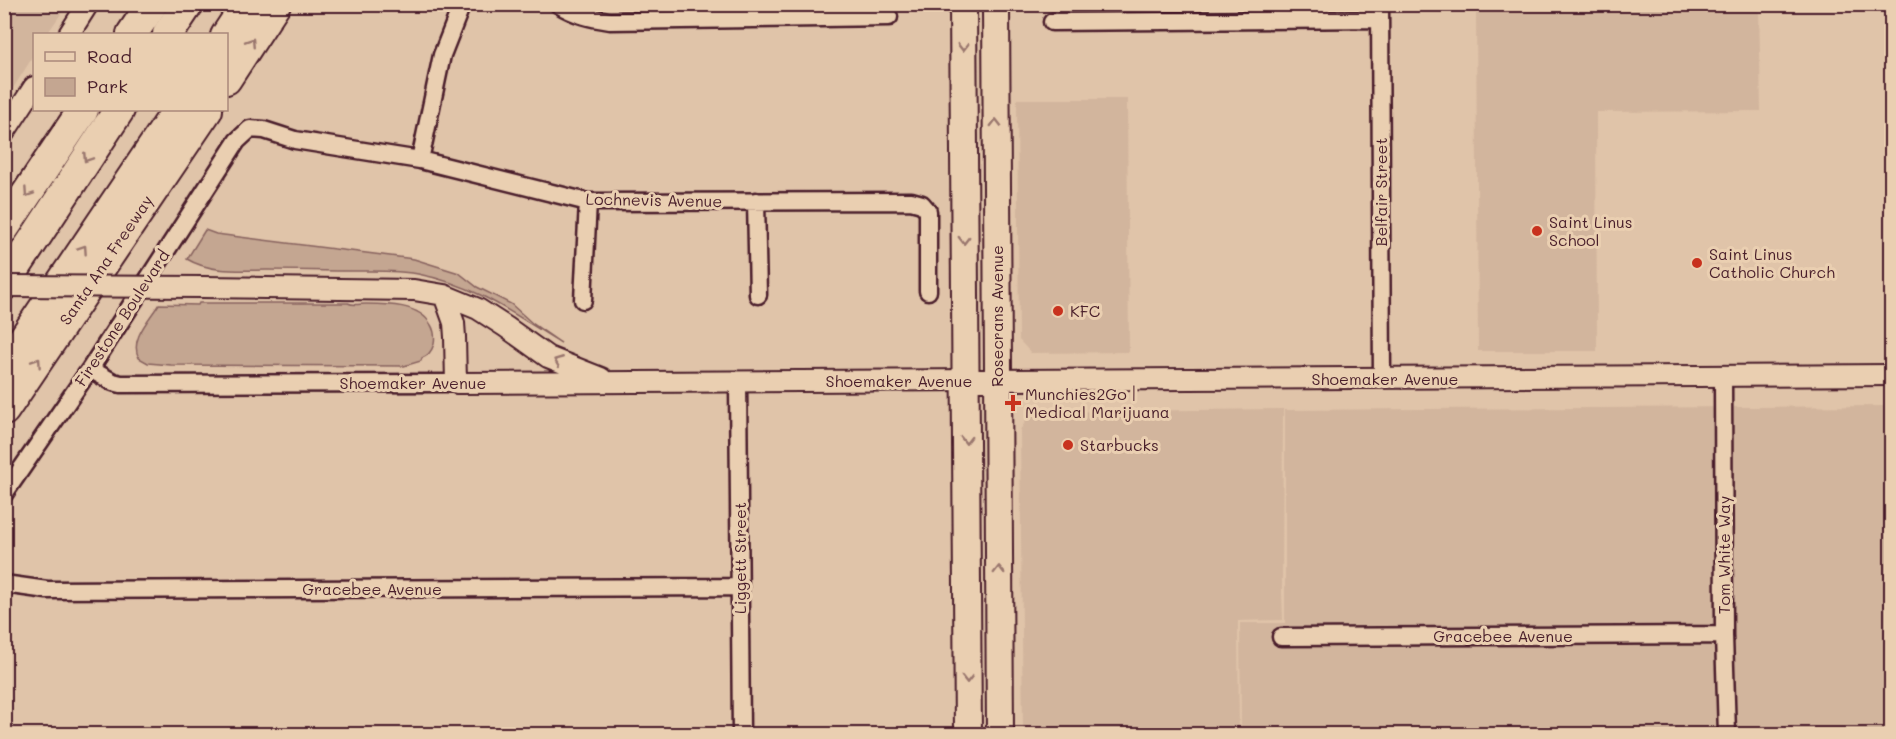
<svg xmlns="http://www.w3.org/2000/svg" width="1896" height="739" font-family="Mali,sans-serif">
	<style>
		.built { fill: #d2b59d }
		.green { fill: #c4a691; stroke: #87625e; stroke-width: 1.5 }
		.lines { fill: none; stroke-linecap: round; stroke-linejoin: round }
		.minor-casing { stroke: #4a1f2b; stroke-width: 21 }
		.tertiary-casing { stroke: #4a1f2b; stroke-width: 24 }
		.primary-casing { stroke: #4a1f2b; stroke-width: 30 }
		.motorway-casing { stroke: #4a1f2b; stroke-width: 34 }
		.minor { stroke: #eacfb1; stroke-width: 16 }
		.tertiary { stroke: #eacfb1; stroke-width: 20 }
		.primary { stroke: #eacfb1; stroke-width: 26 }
		.motorway { stroke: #eacfb1; stroke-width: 30 }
		.tertiary-bridge-casing { stroke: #4a1f2b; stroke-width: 24; stroke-linecap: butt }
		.tertiary-bridge { stroke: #eacfb1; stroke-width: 20 }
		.oneway { stroke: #9a776e }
		.poi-dot { fill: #c8321e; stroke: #eacfb1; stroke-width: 2 }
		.labels { text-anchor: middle; stroke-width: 6; stroke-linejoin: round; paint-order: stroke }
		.street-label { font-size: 16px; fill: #4a1f2b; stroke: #eacfb1 }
		.poi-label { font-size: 16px; fill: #4a1f2b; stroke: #eacfb1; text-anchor: start }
	</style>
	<rect width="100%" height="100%" fill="#e0c4a9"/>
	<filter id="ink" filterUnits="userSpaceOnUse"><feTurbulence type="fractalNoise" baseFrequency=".0167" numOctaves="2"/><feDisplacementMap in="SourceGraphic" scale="12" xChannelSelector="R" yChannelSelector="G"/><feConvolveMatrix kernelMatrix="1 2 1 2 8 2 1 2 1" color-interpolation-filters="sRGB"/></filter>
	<g filter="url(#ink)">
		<path class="built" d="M5 4 67 5 47 34H34V55L5 101Z
			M1476 5H1759L1761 111 1596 112 1597 351H1478Z
			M1017 99H1127L1129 352 1031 353 1019 340Z
			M1891 406V734H1241L1240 623H1285V410Z
			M1283 409 1282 593 1283 620 1238 621 1239 734H1023L1020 430 1032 412Z"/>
		<path class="green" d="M205 230 216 234 414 259 459 273 477 287 511 304 532 323 561 343C512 313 476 285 418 274 397 270 375 271 354 271 325 271 296 270 267 270 241 270 210 273 187 259Z
			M199 303H348C353 306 359 304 366 304 387 304 420 304 431 325 434 330 435 338 434 344 432 350 428 356 422 358L421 361 404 366 171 365 148 363 139 358C129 340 149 320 159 304L198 305Z"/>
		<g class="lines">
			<g class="minor-casing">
				<path id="minor" d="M558 4C575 15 591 18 610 21L889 17
					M1380 4 1382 379
					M1052 22 1380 19
					M420 160 442 55 462 4
					M756 201 758 295
					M583 300 588 202
					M90 369 113 382 121 384 456 383
					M1723 376 1724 635 1727 734
					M738 382 741 734
					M4 494 90 369 237 141 250 129 264 130 295 140 420 160 588 202 911 201 922 204 928 211V291
					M4 584 47 590 740 587
					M1281 637 1724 635"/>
			</g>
			<g class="tertiary-casing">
				<path id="tertiary" d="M69 34 88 4
					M4 133 34 87
					M202 287 414 290 444 295 478 309 506 327 548 357 601 378
					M444 295 454 323 455 337 456 383 1892 375"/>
			</g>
			<g class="primary-casing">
				<path id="primary" d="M963 4 968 734
					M996 4 1000 734"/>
			</g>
			<g class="motorway-casing">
				<path id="motorway" d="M132 34 152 4
					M168 34 188 4
					M226 36 247 4
					M226 79 275 4
					M4 228 83 110
					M4 285 119 110
					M4 368 178 110
					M4 410 207 110"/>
			</g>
			<use href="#minor" class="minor"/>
			<use href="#tertiary" class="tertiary"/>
			<use href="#primary" class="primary"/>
			<use href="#motorway" class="motorway"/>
			<g class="tertiary-bridge-casing">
				<path id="tertiary-bridge" d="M4 286 202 287"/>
			</g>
			<use href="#tertiary-bridge" class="tertiary-bridge"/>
		</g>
		<defs><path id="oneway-chevron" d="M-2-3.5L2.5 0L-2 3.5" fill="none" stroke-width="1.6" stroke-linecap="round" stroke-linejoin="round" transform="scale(1.5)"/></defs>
		<g class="oneway">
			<use href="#oneway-chevron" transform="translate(251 42) rotate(-57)"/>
			<use href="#oneway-chevron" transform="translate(963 47) rotate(90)"/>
			<use href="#oneway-chevron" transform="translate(996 123) rotate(-90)"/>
			<use href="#oneway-chevron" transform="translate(87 158) rotate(123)"/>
			<use href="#oneway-chevron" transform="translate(28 193) rotate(124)"/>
			<use href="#oneway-chevron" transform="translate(964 240) rotate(90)"/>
			<use href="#oneway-chevron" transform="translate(83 249) rotate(-56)"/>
			<use href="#oneway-chevron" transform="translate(558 361) rotate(-158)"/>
			<use href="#oneway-chevron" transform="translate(37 362) rotate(-56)"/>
			<use href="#oneway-chevron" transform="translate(966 440) rotate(90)"/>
			<use href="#oneway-chevron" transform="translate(999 570) rotate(-90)"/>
			<use href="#oneway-chevron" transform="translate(967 679) rotate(90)"/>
		</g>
	</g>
	<g class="poi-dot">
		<circle cx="1537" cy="231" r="6"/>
		<circle cx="1697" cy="263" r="6"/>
		<circle cx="1058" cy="311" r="6"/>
		<path d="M1010 394h6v6h6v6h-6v6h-6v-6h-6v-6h6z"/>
		<circle cx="1068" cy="445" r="6"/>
	</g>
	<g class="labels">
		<g class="street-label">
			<text transform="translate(1381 192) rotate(-90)" y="6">Belfair Street</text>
			<text transform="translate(654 200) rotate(1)" y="6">Lochnevis Avenue</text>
			<text transform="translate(106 260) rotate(-56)" y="6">Santa Ana Freeway</text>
			<text transform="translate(997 316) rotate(-90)" y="6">Rosecrans Avenue</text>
			<text transform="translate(122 318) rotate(-57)" y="6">Firestone Boulevard</text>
			<text x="1385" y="385">Shoemaker Avenue</text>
			<text x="899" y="387">Shoemaker Avenue</text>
			<text x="413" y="389">Shoemaker Avenue</text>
			<text transform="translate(1724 555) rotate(-90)" y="6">Tom White Way</text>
			<text transform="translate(740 558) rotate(-90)" y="6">Liggett Street</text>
			<text x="372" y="595">Gracebee Avenue</text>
			<text x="1503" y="642">Gracebee Avenue</text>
		</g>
		<g class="poi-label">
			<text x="1549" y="228">Saint Linus<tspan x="1549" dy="18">School</tspan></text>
			<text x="1709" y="260">Saint Linus<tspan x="1709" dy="18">Catholic Church</tspan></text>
			<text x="1070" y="317">KFC</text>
			<text x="1025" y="400">Munchies2Go |<tspan x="1025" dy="18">Medical Marijuana</tspan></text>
			<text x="1080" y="451">Starbucks</text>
		</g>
	</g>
	<rect width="1896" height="739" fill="none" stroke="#eacfb1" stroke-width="24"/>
	<rect x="12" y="12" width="1872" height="715" fill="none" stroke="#4a1f2b" stroke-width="2" filter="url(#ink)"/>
	<rect x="33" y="33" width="195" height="78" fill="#eacfb1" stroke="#aa897b" stroke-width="1.5"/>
	<rect x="45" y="52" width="30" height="9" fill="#eacfb1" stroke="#aa897b" stroke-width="1.5"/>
	<text x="87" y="63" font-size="18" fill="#4a1f2b">Road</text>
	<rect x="45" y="78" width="30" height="18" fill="#c4a691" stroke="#aa897b" stroke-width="1.5"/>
	<text x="87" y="93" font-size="18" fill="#4a1f2b">Park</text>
</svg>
